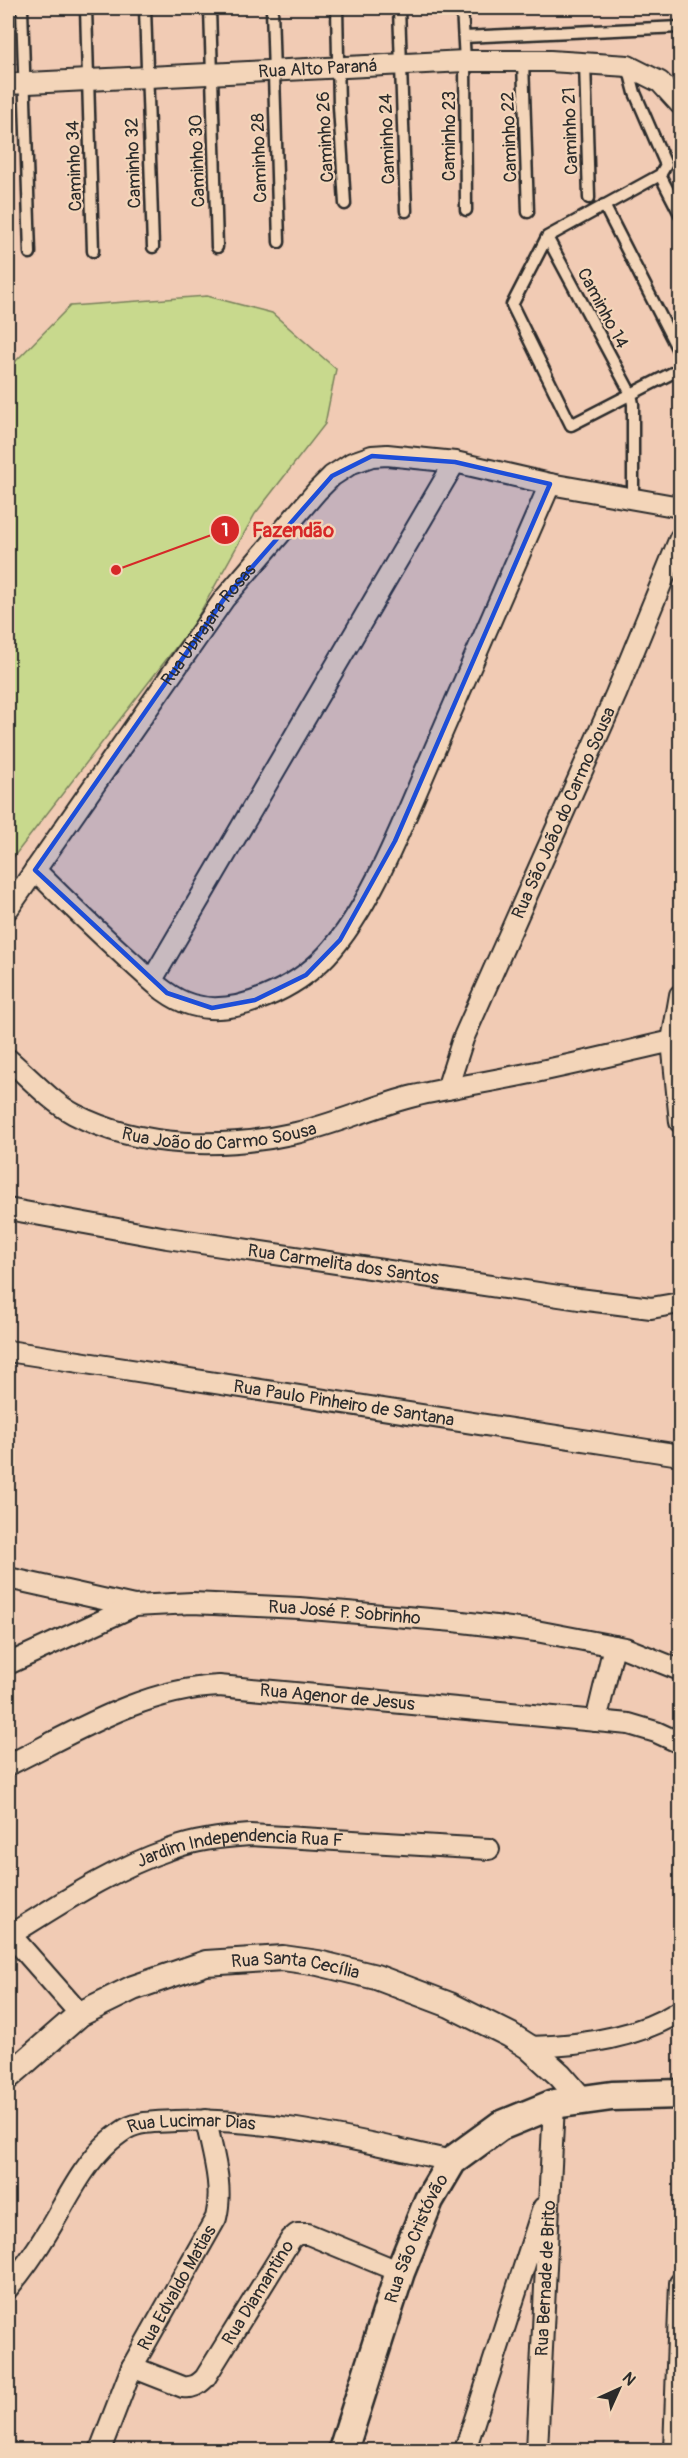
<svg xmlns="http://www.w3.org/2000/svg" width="688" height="2458" font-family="Pangolin,sans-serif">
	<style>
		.green { fill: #c8d98d; stroke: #7a825c; stroke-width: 1.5 }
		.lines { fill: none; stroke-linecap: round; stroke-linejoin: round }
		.service-casing { stroke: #2b2b2b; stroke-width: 15 }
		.minor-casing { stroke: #2b2b2b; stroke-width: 24 }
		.tertiary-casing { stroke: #2b2b2b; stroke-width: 28 }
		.secondary-casing { stroke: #2b2b2b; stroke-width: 33 }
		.service { stroke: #f3d5b9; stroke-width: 10 }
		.minor { stroke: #f3d5b9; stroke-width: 20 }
		.tertiary { stroke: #f3d5b9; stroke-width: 24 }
		.secondary { stroke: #f3d5b9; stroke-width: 28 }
		.marked { fill: #1d4ed8; fill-opacity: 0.2; stroke: #1d4ed8; stroke-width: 4.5; stroke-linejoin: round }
		.labels { text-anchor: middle; stroke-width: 4.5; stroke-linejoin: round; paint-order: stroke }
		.street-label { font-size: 18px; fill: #2b2b2b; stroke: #f3d5b9 }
		.leader { fill: none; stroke: #d62828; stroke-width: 2 }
		.callout-dot { fill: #d62828; stroke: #f3d5b9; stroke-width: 2 }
		.mark-label { font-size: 18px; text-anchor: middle; font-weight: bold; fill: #fff }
		.callout-label { font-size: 20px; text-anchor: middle; font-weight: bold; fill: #d62828; stroke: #f3d5b9; stroke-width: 4.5; stroke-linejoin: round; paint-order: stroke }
	</style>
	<rect width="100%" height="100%" fill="#f1cbb4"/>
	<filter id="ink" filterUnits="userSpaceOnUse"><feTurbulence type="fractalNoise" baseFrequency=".0167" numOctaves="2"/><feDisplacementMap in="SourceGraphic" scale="12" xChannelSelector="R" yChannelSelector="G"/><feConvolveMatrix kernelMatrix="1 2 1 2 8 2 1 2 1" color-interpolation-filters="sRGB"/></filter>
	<g filter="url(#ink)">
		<path class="green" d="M207 296 272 313 336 369 325 424 255 514 193 625 8 864V369L70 306Z"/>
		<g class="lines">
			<g class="service-casing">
				<path id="service" d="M22 8 30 253
					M86 8 93 251
					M145 8 153 247
					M210 8 217 247
					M272 8 279 242
					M337 8 339 106 345 204
					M399 8 406 211
					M462 8 465 61 466 210
					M464 37 680 27
					M523 61 528 212
					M585 62 589 198
					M628 66 635 93 666 165 660 175 547 237 512 305 571 425 680 369
					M660 175 680 214
					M604 205 680 354
					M547 237 631 394 633 404V499"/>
			</g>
			<g class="minor-casing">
				<g id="minor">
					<path id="s1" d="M8 84 465 61H550L628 66 660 82 680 104"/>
					<path d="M35 870C66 901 97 931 130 961 149 978 167 998 192 1005 237 1018 297 987 327 955 369 910 402 825 427 767 468 673 509 578 550 484"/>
					<path id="s2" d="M8 909 224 599 317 491 332 476 352 463 372 456 387 455 455 462 550 484 680 507"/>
					<path d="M152 980 455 462"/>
					<path d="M680 995 672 1041 680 1122"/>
					<path id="s3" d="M8 1059C29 1077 50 1101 74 1114 141 1149 225 1149 296 1133 336 1124 374 1106 414 1096 448 1088 482 1083 516 1076 568 1066 620 1053 672 1041"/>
					<path id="s4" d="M447 1089 463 1039 616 694 680 538"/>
					<path id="s5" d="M8 1209 167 1238 579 1299 651 1308 680 1303"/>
					<path id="s6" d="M8 1351 680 1455"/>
					<path id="s7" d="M8 1578 134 1606 192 1603 299 1608 454 1621 536 1631 625 1648 680 1670"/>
					<path d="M8 1664 134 1606"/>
					<path d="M596 1721 614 1646"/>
					<path id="s8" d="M8 1765C75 1732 143 1689 219 1686L629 1724 656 1732 680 1743"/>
					<path d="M8 1932 80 2014"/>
					<path id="s9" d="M10 1935C60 1904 112 1869 168 1850 194 1840 222 1837 250 1835L489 1849"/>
					<path d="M529 2047C579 2046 637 2038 680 2011"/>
					<path id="s10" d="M8 2288C22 2271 35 2253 47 2233 66 2202 83 2164 111 2140 116 2136 121 2132 126 2129 140 2121 159 2122 175 2121 270 2117 360 2141 452 2161"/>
					<path id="s11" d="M132 2367 183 2387C193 2388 198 2385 205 2378L291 2239 297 2234H308L400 2272"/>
					<path id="s12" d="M100 2450 132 2367 216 2218C224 2185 212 2152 206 2120"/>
					<path d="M465 2450 543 2208"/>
					<path id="s13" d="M537 2450 554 2104"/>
					<path d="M674 2450 680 2283"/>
				</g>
			</g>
			<g class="tertiary-casing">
				<g id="tertiary">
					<path id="s14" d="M8 2077 80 2014 133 1988 206 1963 283 1958 318 1963 376 1977 450 2005 510 2035 529 2047 560 2075 581 2099"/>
				</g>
			</g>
			<g class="secondary-casing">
				<g id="secondary">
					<path id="s15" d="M343 2450 400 2272 429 2200 452 2161 500 2126 554 2104 612 2096 680 2094"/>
				</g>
			</g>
			<use href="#service" class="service"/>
			<use href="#minor" class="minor"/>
			<use href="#tertiary" class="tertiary"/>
			<use href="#secondary" class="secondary"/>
		</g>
	</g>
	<path class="marked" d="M372 456 455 462 550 484 395 841 340 940 306 975 255 1000 212 1008 167 993 35 870 224 599 332 476Z"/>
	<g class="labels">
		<g class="street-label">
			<text dy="6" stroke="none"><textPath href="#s1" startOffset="310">Rua Alto Paraná</textPath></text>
			<text transform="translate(570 131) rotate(-92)" y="6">Caminho 21</text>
			<text transform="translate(449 136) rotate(-90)" y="6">Caminho 23</text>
			<text transform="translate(325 137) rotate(-93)" y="6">Caminho 26</text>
			<text transform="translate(509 137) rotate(-92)" y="6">Caminho 22</text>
			<text transform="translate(387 139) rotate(-92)" y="6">Caminho 24</text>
			<text transform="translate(259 158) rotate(-92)" y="6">Caminho 28</text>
			<text transform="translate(197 161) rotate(-92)" y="6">Caminho 30</text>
			<text transform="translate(133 163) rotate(-92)" y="6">Caminho 32</text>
			<text transform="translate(74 166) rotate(-92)" y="6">Caminho 34</text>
			<text transform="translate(603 308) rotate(62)" y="6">Caminho 14</text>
			<text dy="6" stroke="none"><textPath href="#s2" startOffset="348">Rua Ubirajara Rosas</textPath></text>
			<text dy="6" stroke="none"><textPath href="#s4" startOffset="300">Rua São João do Carmo Sousa</textPath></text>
			<text dy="6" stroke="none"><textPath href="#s3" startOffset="236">Rua João do Carmo Sousa</textPath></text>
			<text dy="6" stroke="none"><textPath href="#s5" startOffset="340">Rua Carmelita dos Santos</textPath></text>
			<text dy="6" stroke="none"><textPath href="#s6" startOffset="340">Rua Paulo Pinheiro de Santana</textPath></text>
			<text dy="6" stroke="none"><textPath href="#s7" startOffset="340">Rua José P. Sobrinho</textPath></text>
			<text dy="6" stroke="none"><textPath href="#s8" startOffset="346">Rua Agenor de Jesus</textPath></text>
			<text dy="6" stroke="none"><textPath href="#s9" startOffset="252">Jardim Independencia Rua F</textPath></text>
			<text dy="6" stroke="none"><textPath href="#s14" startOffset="322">Rua Santa Cecília</textPath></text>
			<text dy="6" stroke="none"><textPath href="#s10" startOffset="266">Rua Lucimar Dias</textPath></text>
			<text dy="6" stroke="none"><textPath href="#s15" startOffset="224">Rua São Cristóvão</textPath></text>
			<text dy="6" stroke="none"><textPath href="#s13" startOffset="172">Rua Bernade de Brito</textPath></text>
			<text dy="6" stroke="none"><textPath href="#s12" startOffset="180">Rua Edvaldo Matias</textPath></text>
			<text dy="6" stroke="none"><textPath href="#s11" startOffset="180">Rua Diamantino</textPath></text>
		</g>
	</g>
	<path class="leader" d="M116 570L225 530"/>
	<g class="callout-dot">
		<circle cx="116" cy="570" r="6"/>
		<circle cx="225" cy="530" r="15"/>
	</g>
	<g class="mark-label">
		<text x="225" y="536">1</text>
	</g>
	<g class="callout-label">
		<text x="293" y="537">Fazendão</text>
	</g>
	<rect width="688" height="2458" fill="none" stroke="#f3d5b9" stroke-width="30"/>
	<rect x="15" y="15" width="658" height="2428" fill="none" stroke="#2b2b2b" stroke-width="2" filter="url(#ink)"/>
	<g transform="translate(619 2389) rotate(45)" stroke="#f3d5b9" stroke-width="4.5" paint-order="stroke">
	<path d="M0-4.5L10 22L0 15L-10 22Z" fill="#2b2b2b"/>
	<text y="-9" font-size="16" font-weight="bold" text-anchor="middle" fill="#2b2b2b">N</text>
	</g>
</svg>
